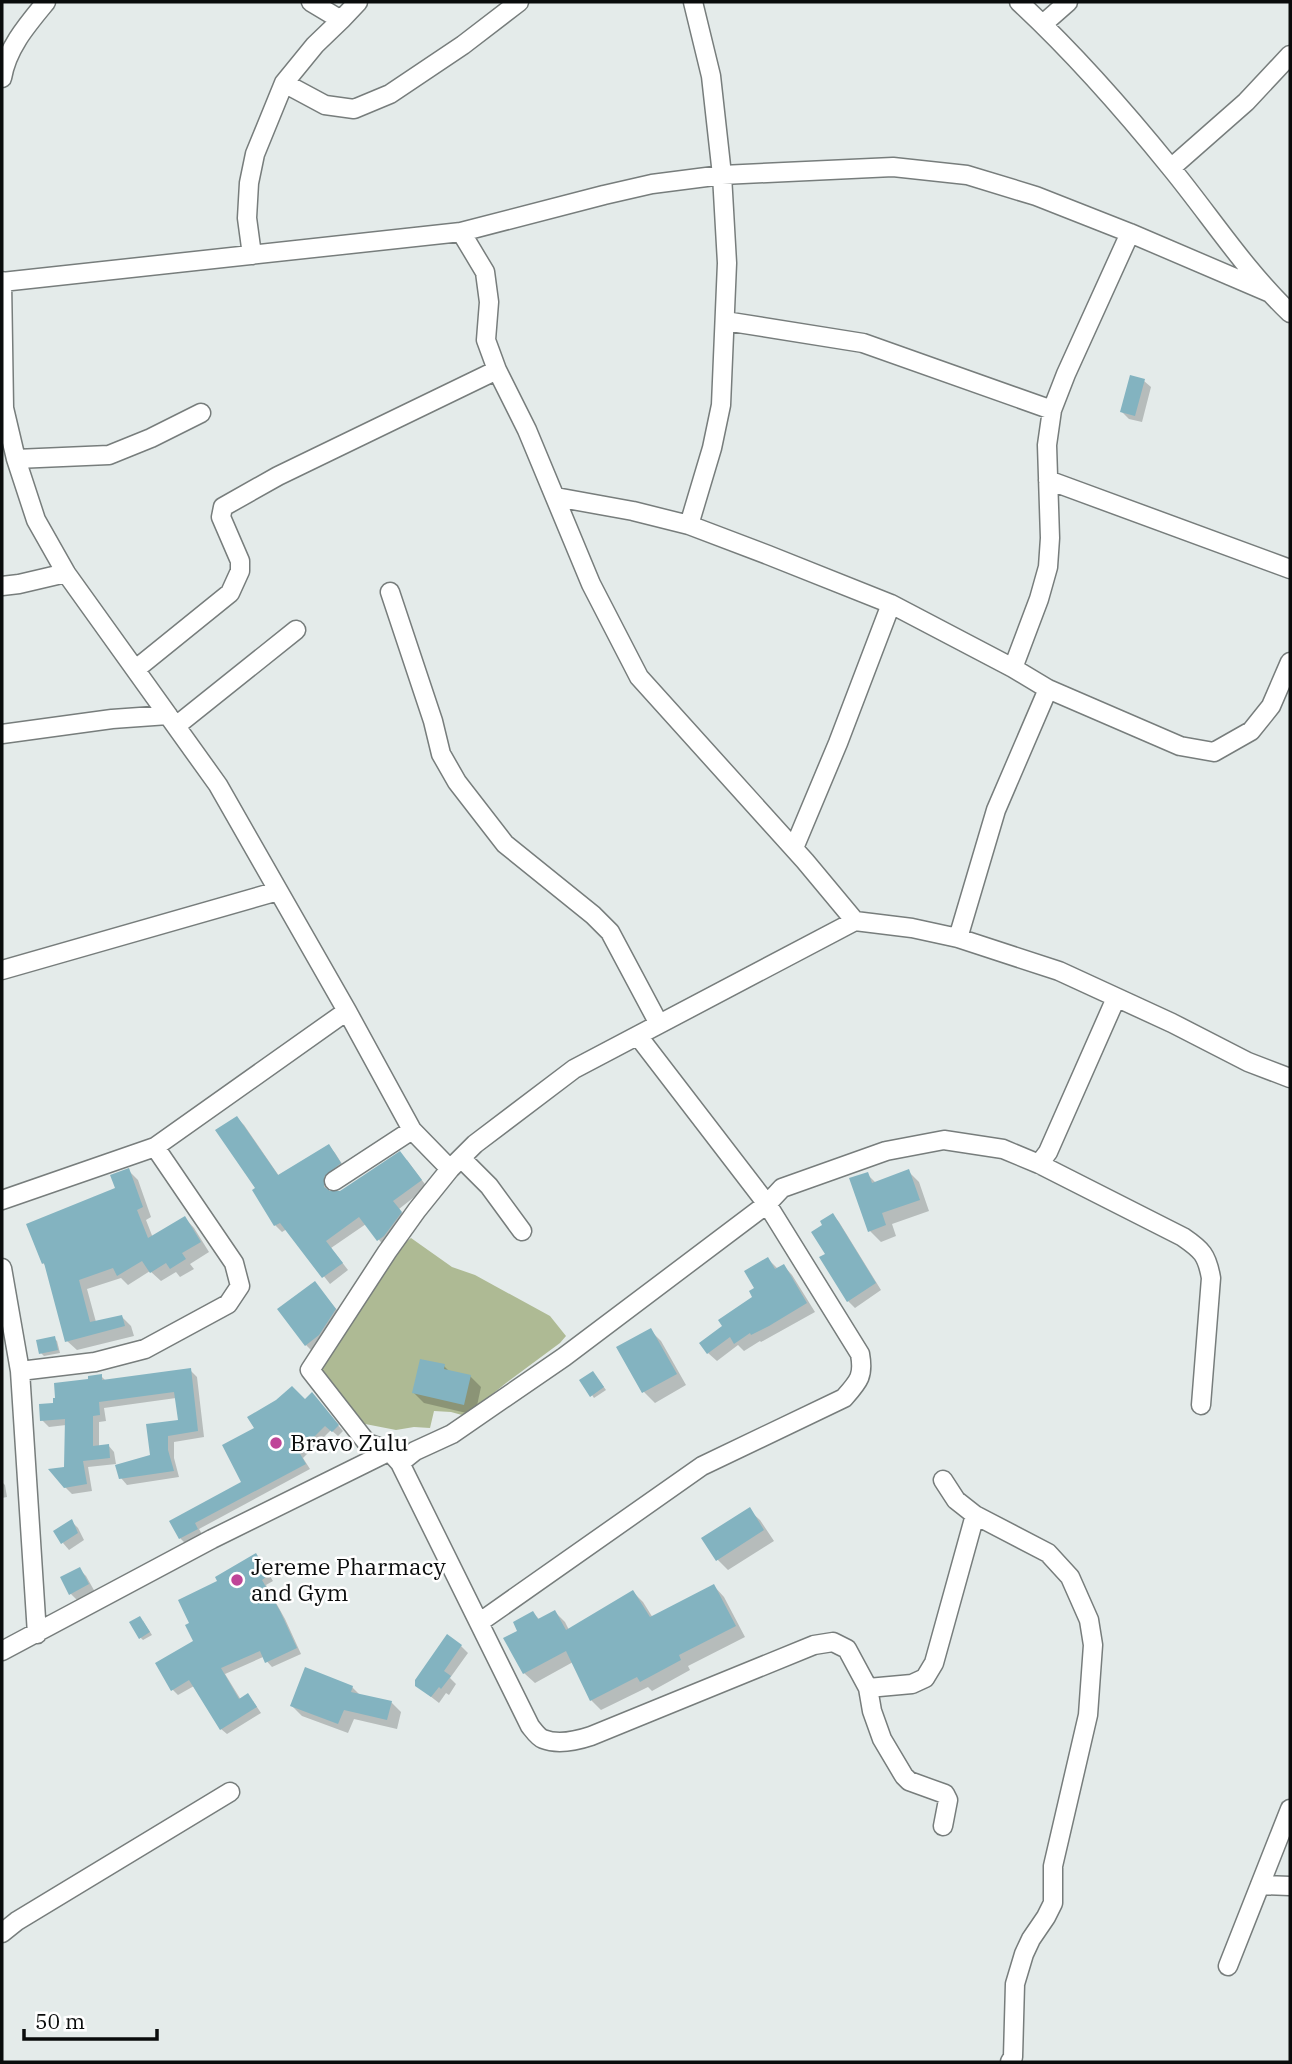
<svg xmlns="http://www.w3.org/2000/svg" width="1292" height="2064" font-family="'IBM Plex Serif',serif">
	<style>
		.forest { fill: #aeba94 }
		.shadow { fill: #0003 }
		.building { fill: #83b3c0 }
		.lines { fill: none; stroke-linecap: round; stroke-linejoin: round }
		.minor-casing { stroke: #777d7c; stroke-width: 21 }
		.minor { stroke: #fff; stroke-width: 18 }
		.poi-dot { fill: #bf4598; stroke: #fff; stroke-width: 2.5 }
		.labels { text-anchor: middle; stroke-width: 5; stroke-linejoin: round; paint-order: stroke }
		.poi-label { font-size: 23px; fill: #0a0c0c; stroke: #fff; text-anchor: start }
	</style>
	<rect width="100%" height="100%" fill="#e4ebea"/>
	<path class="forest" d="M411 1238 452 1267 475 1275 550 1316 566 1336 560 1343 506 1383 474 1409 462 1415 451 1412 434 1411 430 1428 414 1427 396 1430 355 1422 322 1378 320 1361 391 1254Z"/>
	<path class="shadow" d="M1144 381 1151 387 1142 422 1129 419 1122 412Z
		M237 1118 244 1125 279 1176 329 1146 335 1153 346 1170 330 1184 329 1191 334 1194 407 1160 427 1187 399 1209 407 1220 385 1247 366 1224 331 1248 348 1270 330 1284 287 1229 282 1232 275 1225 257 1189Z
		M128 1170 138 1180 151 1217 146 1220 153 1238 185 1218 194 1228 209 1252 190 1264 194 1269 180 1277 176 1272 161 1281 150 1271 128 1285 121 1278 87 1289 96 1322 122 1317 131 1326 134 1336 77 1350 67 1341 47 1267 43 1263 117 1189Z
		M908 1171 919 1182 929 1211 892 1224 896 1236 881 1242 870 1231 867 1174 876 1183Z
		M833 1215 839 1222 881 1290 855 1308 848 1301 828 1254 825 1225Z
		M768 1259 777 1268 784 1266 792 1275 815 1312 761 1342 760 1341 744 1351 738 1345 717 1361 708 1353 724 1326 754 1297Z
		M315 1283 346 1321 317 1356 306 1345Z
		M650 1330 661 1341 686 1385 655 1403 644 1392 619 1348Z
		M54 1338 57 1341 60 1353 44 1356 41 1353Z
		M444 1366 450 1372 470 1376 481 1387 475 1415 424 1403 414 1393Z
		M190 1370 197 1377 204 1437 174 1442V1458L179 1477 127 1485 121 1478 152 1457 148 1425 180 1422 176 1398 104 1408 106 1421 99 1422V1447L108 1445 114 1452 116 1464 88 1467 92 1491 72 1494 65 1487 66 1425 49 1427 42 1420 55 1405 90 1381 101 1376 106 1381Z
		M596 1376 606 1390 594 1398 592 1395Z
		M317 1400 343 1431 338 1436 331 1430 303 1458 310 1469 199 1529 202 1534 185 1543 180 1538 172 1521 244 1482 305 1401Z
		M2 1482 5 1485 7 1497 2 1498Z
		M749 1510 760 1520 774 1541 728 1570 717 1559Z
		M72 1522 78 1528 84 1540 69 1550 63 1543Z
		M256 1555 261 1561 273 1581 266 1585 285 1619 301 1654 272 1667 263 1657 225 1674 241 1700 253 1701 261 1713 227 1734 221 1729 194 1686 178 1695 172 1689 195 1642 220 1581Z
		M79 1569 86 1576 95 1592 78 1601 71 1594 62 1578Z
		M714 1586 724 1597 745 1637 688 1666 690 1670 652 1691 648 1687 601 1710 591 1700 573 1662 535 1683 524 1673 520 1631 533 1613 540 1620 555 1612 565 1622 569 1630 633 1592 643 1602 653 1618Z
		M143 1621 152 1635 143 1640 140 1637Z
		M461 1646 468 1653 450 1678 456 1684 449 1695 446 1693 439 1703 416 1685Z
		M352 1687 361 1696 391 1702 401 1712 397 1729 354 1719 348 1733 302 1716 292 1706Z"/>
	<path class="building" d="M1130 375 1145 379 1135 416 1120 412Z
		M237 1116 278 1175 329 1144 341 1163 324 1177V1187L330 1191H340L400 1151 422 1180 393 1201 402 1212 384 1236 377 1241 359 1217 326 1241 343 1263 322 1278 280 1223 274 1226 252 1190 255 1188 215 1130Z
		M129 1168 143 1207 137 1210 148 1238 185 1216 201 1242 182 1253 186 1259 170 1269 166 1263 150 1273 142 1261 117 1276 113 1268 79 1280 90 1322 122 1315 125 1326 65 1342 44 1263 42 1264 26 1224 115 1188 110 1175Z
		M909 1169 920 1200 882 1213 886 1225 868 1232 849 1178 868 1172 872 1183Z
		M833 1213 876 1283 847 1302 819 1257 825 1254 811 1232 822 1225 820 1221Z
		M768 1257 775 1269 784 1264 807 1303 769 1326 751 1335 750 1333 734 1344 730 1337 707 1354 699 1343 722 1326 718 1320 752 1297 749 1291 754 1288 744 1271Z
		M315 1281 336 1309 319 1335 305 1346 277 1309Z
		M651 1328 677 1374 642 1393 616 1347Z
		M55 1336 58 1350 39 1354 36 1340Z
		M420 1359 445 1364 444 1369 471 1375 464 1405 412 1393Z
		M191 1368 198 1431 168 1436V1450L174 1471 119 1479 115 1465 150 1455 146 1424 178 1420 174 1392 99 1402 100 1415 93 1416V1446L109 1444 110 1458 83 1461 87 1484 64 1488 48 1469 64 1467 65 1419 40 1421 39 1404 53 1403V1398H55L54 1383 88 1379V1376L102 1374V1380Z
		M593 1371 604 1387 590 1397 579 1380Z
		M292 1386 305 1399 312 1392 339 1425 332 1432 325 1426 299 1452 306 1464 195 1523 198 1529 179 1539 169 1521 241 1482 222 1445 254 1428 247 1417 276 1400Z
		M750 1507 764 1530 716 1561 701 1538Z
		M72 1519 78 1533 61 1544 53 1531Z
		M256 1553 269 1575 262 1580 280 1611 297 1648 265 1663 260 1651 221 1668 239 1699 248 1693 257 1707 220 1730 189 1680 171 1691 155 1663 193 1641 185 1625 189 1623 178 1600 217 1581 215 1577Z
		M80 1567 89 1584 69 1595 60 1577Z
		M714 1584 736 1626 679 1655 681 1660 640 1682 637 1677 590 1701 566 1651 523 1674 503 1638 517 1631 513 1622 533 1611 538 1619 555 1610 566 1630 633 1590 650 1617Z
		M140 1616 150 1632 139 1639 129 1622Z
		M447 1634 462 1645 444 1671 451 1676 441 1689 439 1687 431 1697 415 1686V1680Z
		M305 1667 353 1686 351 1692 392 1701 387 1720 344 1710 338 1724 290 1706Z"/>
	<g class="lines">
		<g class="minor-casing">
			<path id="minor" d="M1019 2C1074 53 1124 110 1171 168 1211 217 1245 270 1290 313
				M341 20 358 2
				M1043 24 1068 2
				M2 78C7 48 27 25 46 2
				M284 83 325 105 354 109 390 94 463 45 519 2
				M1171 168 1246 102 1290 55
				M461 232 485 272 489 302 486 340 497 370 527 430 591 584 639 677 805 861 855 921
				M252 255 247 218 249 183 255 154 284 83 315 45 341 20 311 2
				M2 281 4 408 16 459 36 520 66 573 218 785 347 1011 412 1130 450 1169
				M2 282 461 232 604 195 652 184 722 175 893 167 967 175 1036 196 1130 233 1268 292
				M725 321 863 343 1052 410
				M16 459 109 455 151 438 201 413
				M1048 480 1290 569
				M556 497 633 511 689 525 768 555 891 604 1013 668 1048 689 1180 746 1214 752 1251 731 1271 706 1290 662
				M689 525 712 448 721 405 727 263 722 175 711 76 693 2
				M2 586 19 584 66 573
				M390 592 433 721 441 754 457 782 505 844 593 915 610 932 659 1024
				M1013 668 1039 599 1048 567 1050 538 1047 445 1052 410 1066 374 1130 233
				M136 669 230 593 240 571V561L221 517 223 507 278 476 497 370
				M176 726 296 630
				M2 734 112 719 168 715
				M794 848 838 743 891 604
				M958 938 996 810 1048 689
				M2 970 278 891
				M461 1158 489 1186 522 1231
				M1039 1164 1048 1152 1116 998
				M334 1181 412 1130
				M2 1200 155 1147 347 1011
				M2 1268 20 1371 37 1634
				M20 1371 95 1362 145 1349 228 1304 240 1286 234 1263 155 1147
				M392 1454 400 1463 530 1726C534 1731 538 1737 543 1739 558 1745 576 1741 591 1736L814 1645 833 1642 847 1649 868 1688 912 1684 925 1678 934 1663 975 1515
				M400 1463 415 1451 452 1434 564 1357 767 1204 782 1188 886 1151 944 1140 1003 1149 1039 1164 1183 1237C1202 1250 1207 1255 1211 1278L1201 1405
				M943 1480 956 1500 975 1515 1048 1553 1070 1577 1089 1620 1093 1645 1088 1715 1053 1866V1903L1046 1917 1031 1939 1024 1954 1015 1984 1013 2057 1010 2062
				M480 1622 702 1466 844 1398C859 1381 864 1376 860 1354L767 1204 638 1036
				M2 1651 212 1539 390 1451 367 1443 310 1370 387 1252 417 1210 450 1169 475 1144 574 1069 855 921 912 928 958 938 1059 971 1172 1023 1248 1062 1290 1078
				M868 1688 872 1711 882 1739 904 1776 909 1781 945 1794 948 1800 943 1826
				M1260 1885 1290 1886
				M2 1933 17 1921 230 1792
				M1228 1966 1290 1809"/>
		</g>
		<use href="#minor" class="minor"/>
	</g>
	<g class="poi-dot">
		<circle cx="276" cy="1443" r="7"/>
		<circle cx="237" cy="1580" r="7"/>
	</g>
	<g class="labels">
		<g class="poi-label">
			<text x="290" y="1451">Bravo Zulu</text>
			<text x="251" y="1575">Jereme Pharmacy<tspan x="251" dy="26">and Gym</tspan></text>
		</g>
	</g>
	<rect width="1292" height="2064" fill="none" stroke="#0a0c0c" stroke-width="7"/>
	<path d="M24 2029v10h133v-10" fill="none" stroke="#0a0c0c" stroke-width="3.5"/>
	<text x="35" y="2029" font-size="21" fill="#0a0c0c" stroke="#ffffff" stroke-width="5" paint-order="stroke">50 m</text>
</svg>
